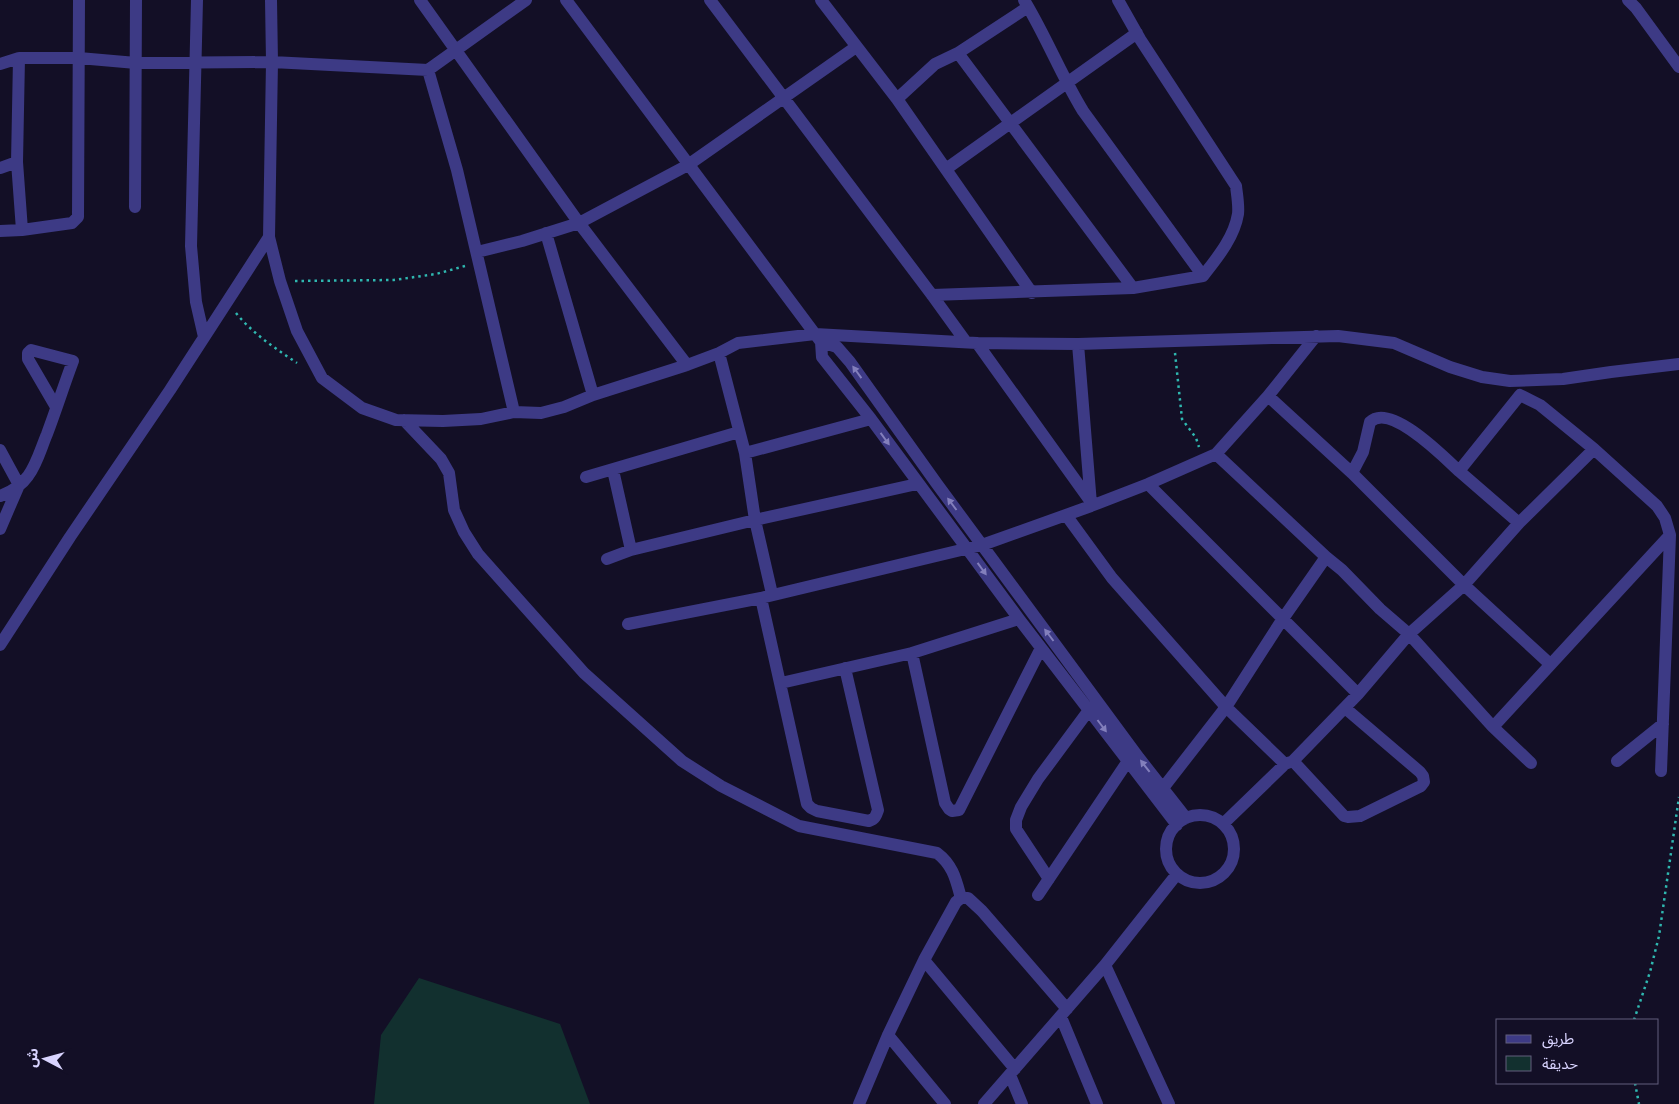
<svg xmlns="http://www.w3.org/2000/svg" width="1679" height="1104" font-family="Arial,'Noto Sans Arabic',sans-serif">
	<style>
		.green { fill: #12302f }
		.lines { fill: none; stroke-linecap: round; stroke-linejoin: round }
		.path { stroke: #2fb8b0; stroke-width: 2.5; stroke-dasharray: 2.5 4; stroke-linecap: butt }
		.minor { stroke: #3d3a85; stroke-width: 12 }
		.oneway { fill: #837fbc }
	</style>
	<rect width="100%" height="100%" fill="#130f26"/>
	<path class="green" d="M419 978 560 1024 590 1104H374L381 1035Z"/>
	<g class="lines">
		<path class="path" d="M295 281 394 280 436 274 465 266
			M236 313C253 334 275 348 297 363
			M1175 353 1182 419 1196 438 1199 447
			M1634 1020 1650 972 1659 936 1679 797
			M1635 1083 1639 1104"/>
		<path class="minor" d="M197 0 191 246 196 302 204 337
			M271 0 272 62 269 237 280 281 297 331 322 378 362 408 396 420 443 421 481 419 514 412 541 413 564 407 593 395 687 365 719 353 738 343 815 334 977 343 1078 344 1338 336 1394 343 1450 367 1482 377 1510 381 1563 379 1611 372 1679 364
			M420 0 579 223 687 365
			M566 0 815 334 821 342 822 357 871 419 1019 619 1177 825
			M710 0 932 295 966 342
			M821 0 897 99 1032 293
			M1024 0C1046 36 1061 75 1083 111L1203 276
			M1628 0 1636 8 1679 67
			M958 53 1028 7
			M19 58 17 162 22 230
			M0 64 19 58H79L136 63 272 62 428 70 526 0
			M428 70 457 170 514 412
			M897 99 935 64 958 53 1133 288
			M0 168 17 162
			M946 169 1137 33
			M135 207 136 0
			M0 231 22 230 72 223 78 217 79 0
			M546 233 593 395
			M477 252 522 241 579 223 688 165 856 47
			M932 295 1133 288 1203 276C1217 258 1234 238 1238 214 1239 205 1237 195 1236 186L1140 39 1118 0
			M821 342 837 347 850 362 937 484 1139 758 1186 818
			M977 343 1091 502
			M1078 344 1091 504
			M719 353 745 453 755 520 772 594
			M1268 396 1352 473
			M404 420 441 459 449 473 454 510 464 532 478 554 584 673 682 761 721 786 799 826 937 853C953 865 956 880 961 898
			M0 450 19 485 0 529
			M745 453 871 419
			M1216 454 1326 557
			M613 470 631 550
			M1459 471C1444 457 1390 402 1370 422L1363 452 1352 473 1464 585 1550 664
			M586 477 739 432
			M1148 484 1358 694
			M0 496C11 492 21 486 28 476 37 464 41 448 47 434 56 410 64 385 73 361L31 350 28 353V359L56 407
			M1066 515 1112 578 1226 707 1285 764
			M1519 523 1459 471 1520 395 1540 405 1594 449 1657 506 1665 518 1670 535 1661 771
			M607 559 631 550 755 520 917 484
			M761 598 807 804 811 808 817 811 869 821C875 819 876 816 878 810L845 668
			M1019 619 912 653 945 803 949 809 952 811 959 810 1041 648
			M628 624 761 598 982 545 1091 506 1148 484 1216 454 1268 396 1316 336
			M0 645 70 537 170 390 269 237
			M781 683 912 653
			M1493 727 1531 763
			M1293 761 1344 816 1348 817 1360 816 1421 786 1424 782 1423 776 1420 772 1345 708
			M1617 761 1663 724
			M1163 788 1226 707 1282 620 1326 557 1342 570 1380 609 1409 634 1493 727 1670 535
			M1166 849a34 34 0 1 1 68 0a34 34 0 1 1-68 0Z
			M1223 824 1285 764 1293 761 1358 694 1409 634 1464 585 1519 523 1594 449
			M1049 879 1016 829V820L1021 807 1038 779 1089 710 1095 706
			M1038 895 1128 761
			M924 960 1015 1069
			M1105 965 1169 1104
			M1061 1017 1097 1104
			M888 1035 945 1104
			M1010 1075 1022 1104
			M859 1104 888 1035 924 960 956 902 961 898H968L982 911 1067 1009
			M984 1104 1105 965 1177 874"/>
	</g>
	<defs><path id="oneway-solid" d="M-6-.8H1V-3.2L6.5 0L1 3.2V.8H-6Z" transform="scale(1.25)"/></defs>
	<g class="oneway">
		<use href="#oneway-solid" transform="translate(857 372) rotate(-126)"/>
		<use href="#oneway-solid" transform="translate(885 439) rotate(54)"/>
		<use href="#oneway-solid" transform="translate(952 504) rotate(-127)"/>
		<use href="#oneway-solid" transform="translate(982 569) rotate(54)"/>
		<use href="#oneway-solid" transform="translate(1049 635) rotate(-127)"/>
		<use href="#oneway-solid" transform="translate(1102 726) rotate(53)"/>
		<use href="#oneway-solid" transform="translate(1145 766) rotate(-128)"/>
	</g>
	<rect x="1496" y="1019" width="162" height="65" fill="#130f26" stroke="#625e7d"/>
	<rect x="1506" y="1035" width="25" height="8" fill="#3d3a85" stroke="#625e7d"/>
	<text x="1542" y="1044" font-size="15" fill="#d9d4ff">طريق</text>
	<rect x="1506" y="1056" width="25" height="15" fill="#12302f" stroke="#625e7d"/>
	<text x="1542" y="1069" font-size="15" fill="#d9d4ff">حديقة</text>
	<g transform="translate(45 1059) rotate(276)" stroke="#130f26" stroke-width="4" paint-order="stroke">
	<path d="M0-4L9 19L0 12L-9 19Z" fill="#d9d4ff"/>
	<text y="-8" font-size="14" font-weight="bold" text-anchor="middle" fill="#d9d4ff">ش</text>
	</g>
</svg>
